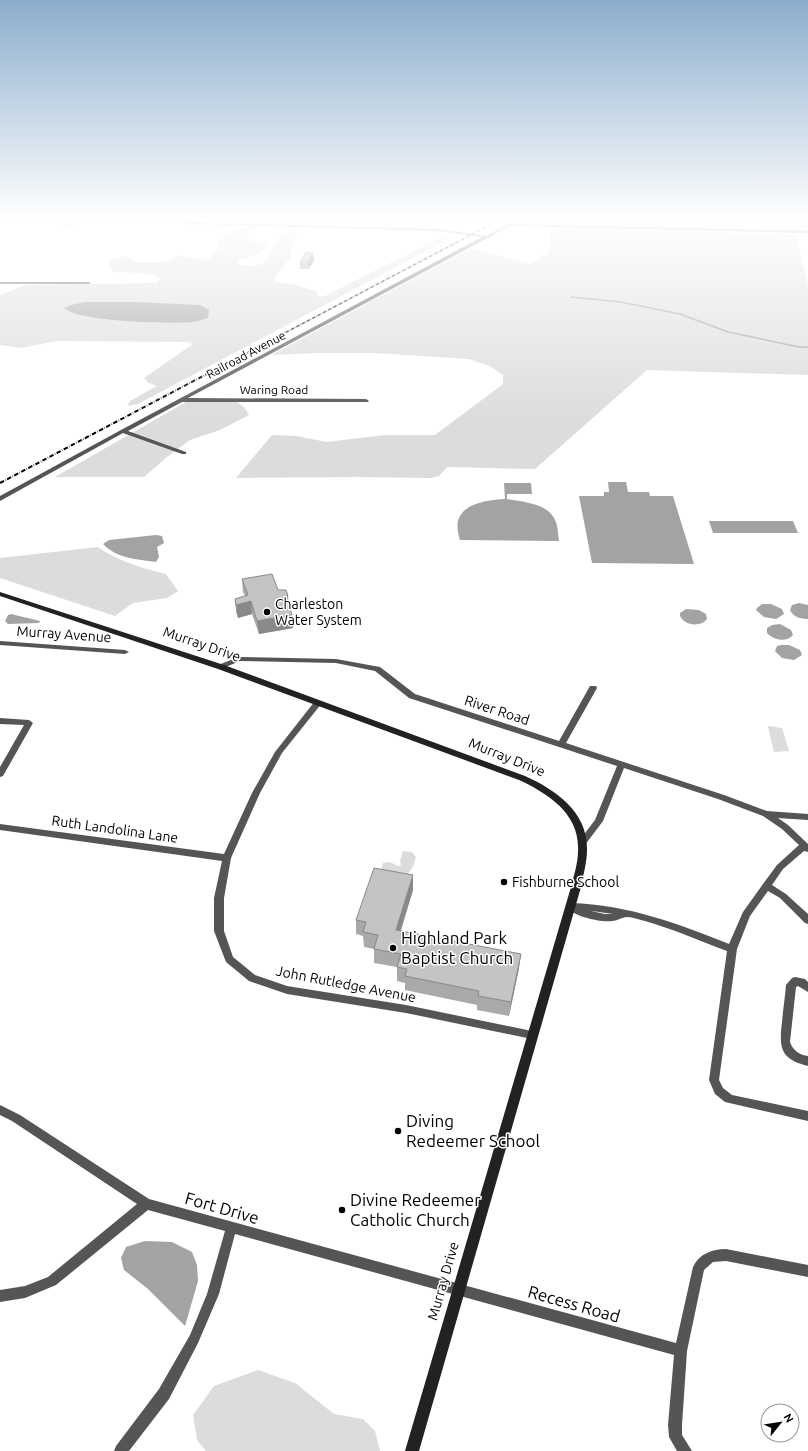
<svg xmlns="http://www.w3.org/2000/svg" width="808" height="1451" font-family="Ubuntu,sans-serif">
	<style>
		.green { fill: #dcdcdc }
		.water { fill: #a3a3a3 }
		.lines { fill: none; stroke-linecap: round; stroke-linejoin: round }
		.stream { stroke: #a3a3a3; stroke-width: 1.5 }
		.primary-casing { stroke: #dbdbdb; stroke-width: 2 }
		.street { fill: #555; fill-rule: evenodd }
		.secondary { fill: #222; fill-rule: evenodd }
		.primary { fill: #000; fill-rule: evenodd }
		.rail-far1 { stroke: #000; stroke-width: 1.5; stroke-dasharray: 3.5 1 0.5 1; stroke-linecap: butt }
		.rail { stroke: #000; stroke-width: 2; stroke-dasharray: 4.5 1.5 0.5 1.5; stroke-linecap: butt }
		.wall { fill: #a9a9a9 }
		.shaded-wall { fill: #898989 }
		.building { fill: #c4c4c4; stroke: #898989 }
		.poi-dot { fill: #000; stroke: #fff; stroke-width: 1.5 }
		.labels { text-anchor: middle; stroke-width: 3; stroke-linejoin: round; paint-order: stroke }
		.far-street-label { font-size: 12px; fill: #000; stroke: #fff }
		.poi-label { font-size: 14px; fill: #000; stroke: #fff; text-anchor: start }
		.street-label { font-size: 14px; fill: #000; stroke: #fff }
		.near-poi-label { font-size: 17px; fill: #000; stroke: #fff; text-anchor: start }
		.near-street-label { font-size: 17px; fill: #000; stroke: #fff }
	</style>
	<rect width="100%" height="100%" fill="#fff"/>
	<path class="green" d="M522 218H808V232L509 225Z
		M252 227 256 228 253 231V233L246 237V240L268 243C256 258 255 254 239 260L237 263 239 265C245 265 252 266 258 265 275 261 273 232 294 228L298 230 292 243 290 258 274 278 276 282 296 285 316 291 319 297 325 296 441 237 447 238V240L138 404 127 406 130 401 157 386 149 383 144 378 193 344 188 342 57 341 20 348 0 345V295L25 285 156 283 160 279C152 271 125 273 114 272L109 265 112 259 127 256 136 262H167L178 255 202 260 209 259 212 254 219 249 217 244C227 229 236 229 252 227Z
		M551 227 794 235 797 238 808 285V375L647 370 535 469 447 467 439 476 431 478 358 477 236 478 272 435 296 436 327 442 385 435H435L503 384V375L490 366 469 359 374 353H320L271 355 471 248 530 264 548 253Z
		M186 402H237L244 407 249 415 220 430 190 440 167 457 144 477H55Z
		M98 547C117 561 142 568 166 574L178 591 167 598 133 603 115 616 0 578V558Z
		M769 726 782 728 789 751 774 752 768 727Z
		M403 851 412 852 416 857 413 867 404 879 380 872 383 863 390 862 398 866 401 865 400 861Z
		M258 1370 295 1383 334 1414 363 1419 375 1431 380 1451H206L197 1440 193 1415 214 1386Z"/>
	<path class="water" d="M85 302H133L200 305 209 310 208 318C203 320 197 321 192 322 171 324 78 322 64 308L71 305Z
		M608 482H626L628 492H649L650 496H673L694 564 592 563 579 496H604V492H609Z
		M504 483H531L532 494H507V499C524 502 549 503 556 522 558 528 558 535 559 541L460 540C458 534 456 524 459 518 466 502 490 500 505 499Z
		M709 521H793L798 533H713Z
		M156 535 162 536 164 543 157 547 159 557 156 562C136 559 118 559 103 544L109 540Z
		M799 603 808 605V619C801 619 793 617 790 610L792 605Z
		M762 604H771L782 609 784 614 776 619 764 617 756 610 757 608Z
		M686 609 699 610 706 614 707 619C700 628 684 625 680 616V613Z
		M11 614 40 621 39 623 8 624 5 621 8 615Z
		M780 624 791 630 793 635C786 643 774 640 767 633V628L772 625Z
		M781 645H789L800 650 802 655 794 660 782 658 775 651 777 646Z
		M145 1241 172 1242 192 1252 197 1265 198 1281 185 1326 148 1289 124 1270 121 1258 126 1247Z"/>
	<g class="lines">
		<path class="stream" d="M571 297 621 302 680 314 728 332 799 347H808"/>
		<g class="primary-casing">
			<path id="primary" d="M0 218H8L0 221Z"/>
		</g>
		<path class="street" d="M12 218 52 220 54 218H70L68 219 55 220 74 225 72 226 52 222 14 219Z
			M73 218H87C84 220 76 220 73 218Z
			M164 218H170L187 222 438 229 486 236 519 218H524L514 224 808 231V233L510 226 188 398 366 399 369 401 368 402H182L128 431 186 452V454H182L123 433 0 501V496L121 430 482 237 438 231 187 224Z
			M0 282H89L91 283 89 284H0Z
			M0 641 125 650 129 652 125 654 0 645Z
			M239 657 336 659 380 667 415 694 559 741 590 686H596L597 688 566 743 724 795 767 811 808 814V820L778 818 788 825 808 844V852L804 851 783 869 772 885 786 894 808 914V924L805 923 780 898 768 891 750 916 737 949 719 1080 723 1088 732 1095 808 1111V1121L725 1102 715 1094 709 1080 727 951C700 941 673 929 645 921 640 920 633 917 627 917 622 917 617 921 612 921 602 923 572 916 566 907L568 904 571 903C629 905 676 923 729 944L743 912 763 884 777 865 799 845 782 829 763 816 718 799 624 768 603 821 585 845H579L578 843 579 841 595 820 617 766 409 698 375 671 336 663 240 661 221 669 217 667 218 665ZM591 911H592L613 914H605Z
			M318 700 322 703 282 753 260 793 231 858 224 898V931L233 957 255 975 287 986 406 1005 532 1031 536 1032 537 1035 536 1038 532 1039 406 1013 287 994 249 981 226 962 214 931V898L222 861 0 830V824L224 854 252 793 275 752 315 701Z
			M0 718 29 720 33 723 3 776 0 777V767L24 725 0 724Z
			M795 977 805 979 808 982V992L798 986 796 987 790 1042C793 1051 800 1055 808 1056V1066C780 1059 779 1048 782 1022 783 1010 785 997 786 985L792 978Z
			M0 1105 20 1115 149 1199 676 1343 693 1267C699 1254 712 1249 726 1249L808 1265V1277L726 1261 713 1262 704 1270 687 1351 682 1425V1435L692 1451H677L669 1437 668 1425 674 1355 235 1234 219 1294 198 1343 169 1399 129 1451H114L116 1446 159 1389 190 1335 207 1294 225 1231 148 1210 56 1285 25 1298 0 1302V1290L25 1286 48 1277 137 1204 12 1121 0 1115Z"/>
		<path class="secondary" d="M0 592 224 665 525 776C556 790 588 812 587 850 587 863 583 875 581 887L419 1451H405L571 887C574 875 578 863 578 851 580 814 549 794 519 780L218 669 0 596Z"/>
		<use href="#primary" class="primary"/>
		<path class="rail-far1" d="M222 366 503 218"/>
		<path class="rail" d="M0 483 224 365"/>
	</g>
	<path class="wall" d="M313 253 314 261 308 269H300V261Z
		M242 579 278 590 289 606 293 628 259 634 252 614 238 618 236 612 235 599 245 596 243 592Z
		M413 890 401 931 519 968 509 1016 477 1010V1005L405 990V983L397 981V967L374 963V949L364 947 363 936 356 934V920Z"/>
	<path class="shaded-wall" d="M313 253 314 261 308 269V261Z
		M286 596H288L289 609Z
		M251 601 252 614 238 618 236 605Z
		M292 615 293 628 259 634 257 621Z
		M413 875V890L396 944V930Z
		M521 954 519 968 509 1016 511 1002Z"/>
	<path class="building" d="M306 252 313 253 308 261H300Z
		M272 574 278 590H286L288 596H286L292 615 257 621 251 601 236 605 235 599 248 595 242 579Z
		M374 868 413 875 396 930 521 954 511 1002 478 996 479 991 405 976 407 969 397 967 401 954 374 949 378 935 363 932 366 922 356 920Z"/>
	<linearGradient id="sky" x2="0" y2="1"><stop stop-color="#8cadcc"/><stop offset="0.52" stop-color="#fff"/><stop offset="1" stop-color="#fff" stop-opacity="0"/></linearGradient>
	<rect width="808" height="421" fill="url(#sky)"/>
	<g class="poi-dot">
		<circle cx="267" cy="612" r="4"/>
		<circle cx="504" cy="882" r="4"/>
		<circle cx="393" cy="948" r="4"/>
		<circle cx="398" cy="1131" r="4"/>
		<circle cx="342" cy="1210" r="4"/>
	</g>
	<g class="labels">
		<g class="far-street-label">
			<text transform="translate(246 355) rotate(-28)" y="4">Railroad Avenue</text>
			<text x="274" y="394">Waring Road</text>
		</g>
		<g class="poi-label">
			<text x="275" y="609">Charleston<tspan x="275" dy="16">Water System</tspan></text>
			<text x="512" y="887">Fishburne School</text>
		</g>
		<g class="street-label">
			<text transform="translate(64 634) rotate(4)" y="5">Murray Avenue</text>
			<text transform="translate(202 644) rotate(19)" y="5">Murray Drive</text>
			<text transform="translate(497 710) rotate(18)" y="5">River Road</text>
			<text transform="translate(507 757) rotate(22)" y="5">Murray Drive</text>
			<text transform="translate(115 829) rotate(8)" y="5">Ruth Landolina Lane</text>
			<text transform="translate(346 984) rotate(11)" y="5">John Rutledge Avenue</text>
			<text transform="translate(443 1281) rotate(-74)" y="5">Murray Drive</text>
		</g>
		<g class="near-poi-label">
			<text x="401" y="944">Highland Park<tspan x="401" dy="20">Baptist Church</tspan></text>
			<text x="406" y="1127">Diving<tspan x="406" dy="20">Redeemer School</tspan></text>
			<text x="350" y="1206">Divine Redeemer<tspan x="350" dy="20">Catholic Church</tspan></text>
		</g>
		<g class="near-street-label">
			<text transform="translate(222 1208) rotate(16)" y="6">Fort Drive</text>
			<text transform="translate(574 1304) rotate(16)" y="6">Recess Road</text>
		</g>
	</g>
	<g transform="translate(780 1423) rotate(60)"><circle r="19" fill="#ffffff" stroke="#999999"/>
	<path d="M0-3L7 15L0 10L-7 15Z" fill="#000000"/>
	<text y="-6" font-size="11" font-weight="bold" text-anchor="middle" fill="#000000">N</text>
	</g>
</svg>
